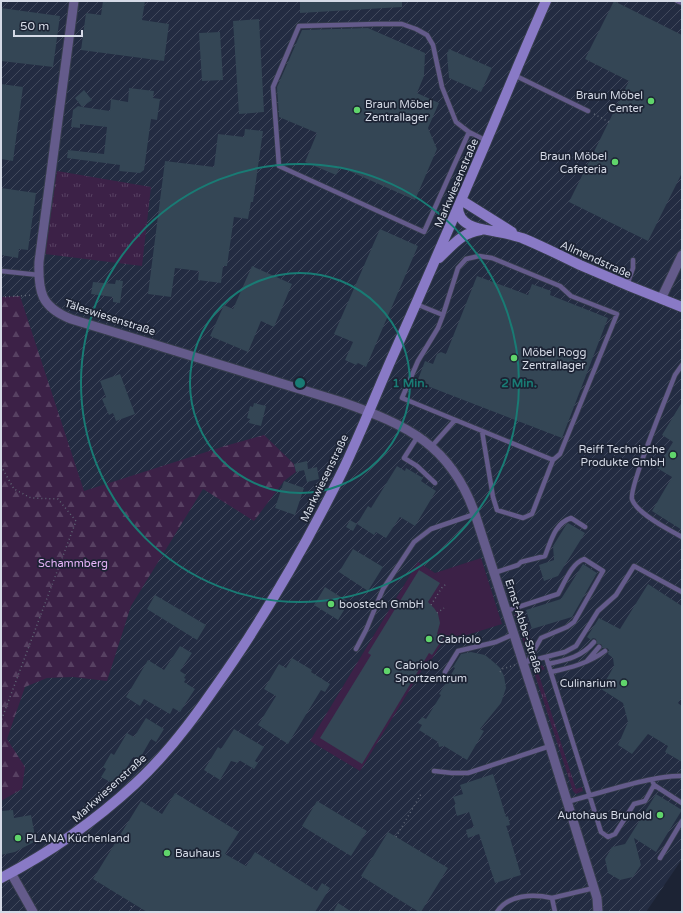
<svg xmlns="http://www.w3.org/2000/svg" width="683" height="913" font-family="'Varela Round',sans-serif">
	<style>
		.industrial { fill: url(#industrial-furrows) }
		.grass { fill: url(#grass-tufts) }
		.forest { fill: url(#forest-firs) }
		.park { fill: #3c2147 }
		.building { fill: #344655 }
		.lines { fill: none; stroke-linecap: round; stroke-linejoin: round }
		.lane-casing { stroke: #363d4d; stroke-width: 6 }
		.street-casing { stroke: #363d4d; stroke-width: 11 }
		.secondary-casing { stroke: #363d4d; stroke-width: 12 }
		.path { stroke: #5f6675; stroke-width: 1.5; stroke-dasharray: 1 3; stroke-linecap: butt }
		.lane { stroke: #645b8b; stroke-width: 4.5 }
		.street { stroke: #645b8b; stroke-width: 9 }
		.secondary { stroke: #897ac6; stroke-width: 10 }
		.ring { fill: none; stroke: #197b74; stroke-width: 2 }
		.poi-dot { fill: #60d56b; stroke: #1c2334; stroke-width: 1.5 }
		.labels { text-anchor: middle; stroke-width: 3.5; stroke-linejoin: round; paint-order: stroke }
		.poi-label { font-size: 11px; fill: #d5dae6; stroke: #1c2334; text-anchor: start }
		.street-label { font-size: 11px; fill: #d5dae6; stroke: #1c2334 }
		.park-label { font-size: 11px; fill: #e6b4f9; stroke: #1c2334 }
		.centre { fill: #197b74; stroke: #1c2334; stroke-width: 2 }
		.ring-label { font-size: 12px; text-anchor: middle; font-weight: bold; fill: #197b74; stroke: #1c2334; stroke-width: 3.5; stroke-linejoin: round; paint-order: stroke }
	</style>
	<defs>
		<pattern id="industrial-furrows" width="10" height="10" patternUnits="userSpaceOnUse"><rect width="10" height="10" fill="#232c42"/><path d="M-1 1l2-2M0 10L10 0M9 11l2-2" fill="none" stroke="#424a5d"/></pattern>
		<pattern id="grass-tufts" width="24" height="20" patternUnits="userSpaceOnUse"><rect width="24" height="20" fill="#3c2147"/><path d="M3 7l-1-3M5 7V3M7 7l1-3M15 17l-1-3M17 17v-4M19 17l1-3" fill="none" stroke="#574162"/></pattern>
		<pattern id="forest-firs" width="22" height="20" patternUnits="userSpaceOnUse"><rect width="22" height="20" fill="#3c2147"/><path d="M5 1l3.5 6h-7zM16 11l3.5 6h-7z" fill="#574162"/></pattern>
	</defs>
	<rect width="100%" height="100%" fill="#1c2334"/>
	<path class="industrial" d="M1 1H682V859L646 912H1Z"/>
	<path class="grass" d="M57 171 151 187 142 266 45 254Z
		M517 613C526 619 534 638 527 648L525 647 515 614Z
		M542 665 545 669 538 672 576 789 582 787 583 791 576 794 573 791 535 675 539 667Z"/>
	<path class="forest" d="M20 296 84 491 225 446 264 435 294 464 296 472 284 481 254 521 203 489 131 606 107 681 73 677 47 678 25 687 7 739 25 767 22 789 1 801V297Z"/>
	<path class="park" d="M481 558 502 624 442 643 430 662 428 660 360 771 310 741 418 562 435 573Z"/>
	<path class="building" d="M103 1H145L142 20 169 24 164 61 81 50 86 13 101 15Z
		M300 1H402V7L300 13Z
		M614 1 682 35V173L648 241 569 202 629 81 585 59Z
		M1 8 60 16 53 67 1 61Z
		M259 19 264 112 239 114 233 21Z
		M368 28 425 53 424 76 417 93 439 103 428 128 437 149 415 200 340 167 336 175 305 162 317 133 279 117 277 87 302 30Z
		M220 32 223 80 202 81 199 33Z
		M449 49 492 68 481 92 449 78 447 54Z
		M1 84 23 87 13 161 1 159Z
		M129 88 154 91 153 98 160 99 157 120 151 119 144 170 140 173 119 171 120 165 67 158 68 150 104 154 107 127 80 124V128L71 127 73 110 78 106 82 107 75 98 84 90 92 100 82 107 110 111 111 99 128 102Z
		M245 129 263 131 253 202H251L248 219 234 217 227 266H223L221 283 198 280 199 271 175 268 171 297 148 294 165 161 214 167 218 134 244 137Z
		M1 188 36 193 28 250 19 249 18 258 1 255Z
		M380 229 418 246 366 367 358 363 356 365 345 360 353 342 334 334Z
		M252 266 292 284 274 327 261 321 248 352 210 336 224 305 233 309Z
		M477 276 528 295 532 284 551 291 550 295 608 318 562 438 417 382 425 361 433 364 437 354 441 352 446 354Z
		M116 280 123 281 120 303 113 302V297L91 294 93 282 115 284Z
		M120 374 135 414 116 421 113 413 109 415 102 399 106 397 100 381Z
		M682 402V530L652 511 672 477 657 468 673 442 662 435Z
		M254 403 266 406 261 426 249 423 250 419 247 418 250 406 253 407Z
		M307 461 308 469 296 472 294 464Z
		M397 466 405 471 406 468 423 478 421 481 436 491 415 526 400 517 386 538 376 532 374 535 357 524 353 531 346 527 350 520 357 524 368 506 371 508Z
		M317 467 319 479 307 482 304 470Z
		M284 481 304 488 295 515 275 508Z
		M568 523 585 533 558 576 544 581 539 565 554 560 553 546 566 525Z
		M353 549 383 567 368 591 339 572Z
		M583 564 597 573 572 617 532 629 526 610 561 599Z
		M419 570 440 583 428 602 434 608 438 614 440 623 437 634 443 638 432 655 429 653 362 764 320 738 371 655 368 653Z
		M648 584 682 606V697L678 703 682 706V762L665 752 668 746 648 734 632 754 618 745 628 722 623 703 601 689 614 666 613 658 608 654 609 650 607 648H603L601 644H597L596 639 593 638 591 640 587 637 599 618 620 629Z
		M325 587 349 602 338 620 314 605Z
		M155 595 206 625 197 640 147 609Z
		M180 646 192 653 180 671 186 675 184 678 186 679 184 682 195 689 180 712 173 708 170 714 144 699 140 706 126 697 148 660 164 670Z
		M471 652 485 655 496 664 500 668 504 676 506 688 501 703 480 729 484 731 467 760 444 746 439 747 438 742 419 730 422 725 418 723 422 717 426 719 441 695 439 694 455 668 453 667 461 654Z
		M292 658 312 670 311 672 330 684 325 692 321 690 288 744 258 725 276 696 264 689 279 664 286 668Z
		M146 718 164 729 156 742 151 739 139 760 133 757 121 778 118 776 114 784 101 777 106 769 103 767 111 753 114 755 127 733 134 737Z
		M234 729 264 747 255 761 258 763 254 769 239 760 238 763 231 761 220 780 204 770 218 747 221 749Z
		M493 774 506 817 508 816 510 825 506 826 507 828 521 875 495 883 479 834 468 838 466 830 474 827 469 812 457 816 454 805H456L453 797 463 794 460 785Z
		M175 793 239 832 225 854 246 866 255 852 317 891 322 883 330 888 315 912H147L93 879 141 801 162 814Z
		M656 794 682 810 656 852 634 838 641 865 633 877 620 880 608 873 605 859 612 847 625 844Z
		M317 801 367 831 351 856 302 826Z
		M13 810 14 818 31 815 36 841 15 852 1 855V811Z
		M388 832 448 868 421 912H419L361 876Z
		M338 903 352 912H333Z"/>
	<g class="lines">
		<g class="lane-casing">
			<path id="lane" d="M677 1 682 3
				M514 75 588 111
				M469 132 424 232 279 166 273 87 299 26 377 24H402L416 29 427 35 433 45 442 87 456 122 469 132 487 141
				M1 271 39 275
				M627 285 633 268V260
				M416 304 443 315 438 328 418 361 402 398 553 460
				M443 315 458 268 466 259 479 256 492 258 560 286 571 296 617 314 560 454 553 460 532 514 523 518 497 510 493 497 482 431
				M682 365 675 375C668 393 629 486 632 499 636 513 669 530 682 537
				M418 436 404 458 417 466 435 483
				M432 446 455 420
				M494 573 518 565 521 562 545 556C551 541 555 523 571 518L585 527
				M506 611 558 594C565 582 571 564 584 559L603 571 574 622 567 627 541 638 528 661
				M356 649 366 630 383 589 414 542 431 529 475 514
				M546 657 601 832 608 837 615 834 634 804 645 801 654 785 652 780
				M587 661 599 647
				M526 662 565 652 576 646 598 611 616 595 634 566 682 592
				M548 664C566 660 582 657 594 642
				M445 672 458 651 496 642 514 634
				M551 672C570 668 589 663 605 651
				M434 771 452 773H468L550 746
				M654 785 682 803
				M567 802C591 795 615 788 639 782 654 779 667 775 682 776
				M660 858 682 821
				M497 912C508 894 534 894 552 898
				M555 912 552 898 594 888"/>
		</g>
		<g class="street-casing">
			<path id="street" d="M74 1 39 262C38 292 41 307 71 319L342 402C407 425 451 445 475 514L550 746 597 898 598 912
				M661 299 682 255
				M11 873 33 912"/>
		</g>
		<g class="secondary-casing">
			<path id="secondary" d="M461 200 512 232
				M458 207C458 228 483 229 498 232 506 233 514 236 522 238 542 246 561 256 580 265 614 280 648 294 682 307
				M439 258C453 245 461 233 481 230
				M1 878C51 852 94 822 135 784 174 748 204 704 234 660 274 600 310 537 342 472 361 433 377 391 395 351 426 282 456 212 486 142 506 95 525 48 546 1"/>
		</g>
		<path class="path" d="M594 114 609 122
			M1 297 33 295
			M1 466 14 489 31 498 58 499 76 521 1 721
			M431 605 443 586 447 584
			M437 613 444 608
			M500 672 502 669 515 665
			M396 837 421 794
			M131 907 133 904
			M17 912 19 910"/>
		<use href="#lane" class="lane"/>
		<use href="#street" class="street"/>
		<use href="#secondary" class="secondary"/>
	</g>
	<g class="ring">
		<circle cx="300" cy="383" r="110"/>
		<circle cx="300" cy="383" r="219"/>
	</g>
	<g class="poi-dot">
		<circle cx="651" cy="101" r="4"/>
		<circle cx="357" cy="110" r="4"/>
		<circle cx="615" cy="162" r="4"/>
		<circle cx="514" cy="358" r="4"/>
		<circle cx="673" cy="455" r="4"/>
		<circle cx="331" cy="604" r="4"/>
		<circle cx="429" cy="639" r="4"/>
		<circle cx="387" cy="671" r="4"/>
		<circle cx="624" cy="683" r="4"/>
		<circle cx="660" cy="815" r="4"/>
		<circle cx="18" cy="838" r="4"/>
		<circle cx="167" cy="853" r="4"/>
	</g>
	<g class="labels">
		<g class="poi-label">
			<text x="643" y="99" text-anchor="end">Braun Möbel<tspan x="643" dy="13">Center</tspan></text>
			<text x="365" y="108">Braun Möbel<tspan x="365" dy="13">Zentrallager</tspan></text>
			<text x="607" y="160" text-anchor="end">Braun Möbel<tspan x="607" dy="13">Cafeteria</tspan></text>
			<text x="522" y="356">Möbel Rogg<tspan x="522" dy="13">Zentrallager</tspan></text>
			<text x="665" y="453" text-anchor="end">Reiff Technische<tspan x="665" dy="13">Produkte GmbH</tspan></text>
			<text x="339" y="608">boostech GmbH</text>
			<text x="437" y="643">Cabriolo</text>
			<text x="395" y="669">Cabriolo<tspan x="395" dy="13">Sportzentrum</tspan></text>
			<text x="616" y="687" text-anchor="end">Culinarium</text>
			<text x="652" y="819" text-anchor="end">Autohaus Brunold</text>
			<text x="26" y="842">PLANA Küchenland</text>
			<text x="175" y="857">Bauhaus</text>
		</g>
		<g class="street-label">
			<text transform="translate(456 183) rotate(-67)" y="4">Markwiesenstraße</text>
			<text transform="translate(596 259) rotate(24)" y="4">Allmendstraße</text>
			<text transform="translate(110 317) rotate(18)" y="4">Täleswiesenstraße</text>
			<text transform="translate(324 478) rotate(-64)" y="4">Markwiesenstraße</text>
			<text transform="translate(524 626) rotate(72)" y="4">Ernst-Abbe-Straße</text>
			<text transform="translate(109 788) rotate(-42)" y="4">Markwiesenstraße</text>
		</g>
		<g class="park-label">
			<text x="73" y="567">Schammberg</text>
		</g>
	</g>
	<circle cx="300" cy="383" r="6" class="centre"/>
	<g class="ring-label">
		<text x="410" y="387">1 Min.</text>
		<text x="519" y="387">2 Min.</text>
	</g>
	<rect width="683" height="913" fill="none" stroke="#d5dae6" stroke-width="4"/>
	<path d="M14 30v6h68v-6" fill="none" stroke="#d5dae6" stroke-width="2"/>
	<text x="20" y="30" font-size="12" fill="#d5dae6" stroke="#1c2334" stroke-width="3" paint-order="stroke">50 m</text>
</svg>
